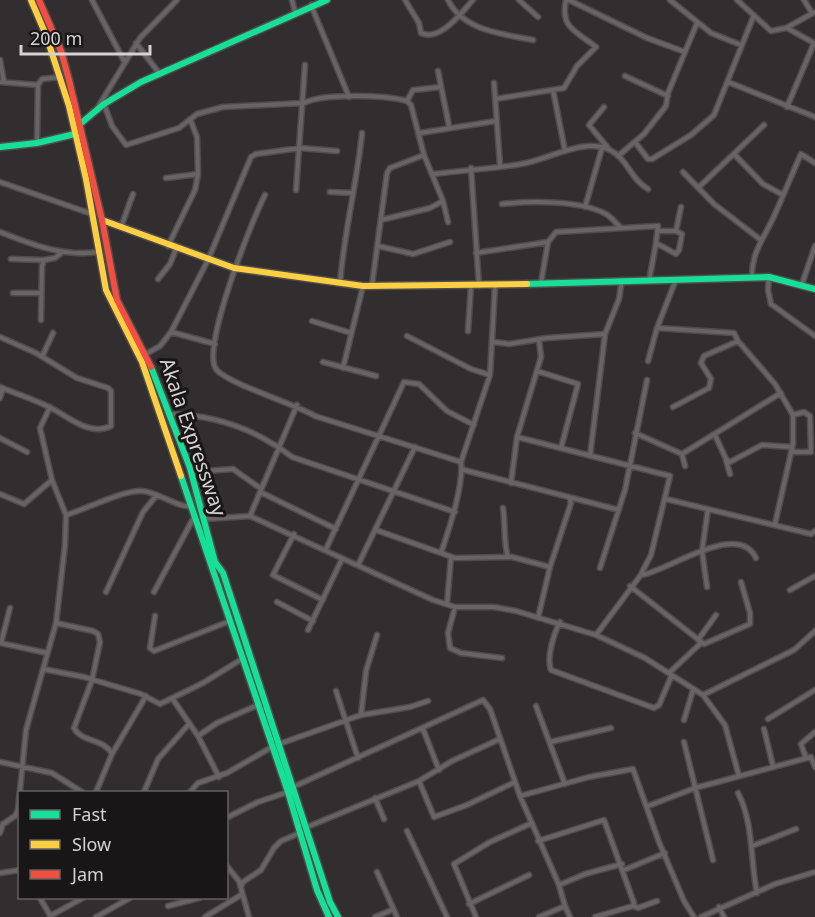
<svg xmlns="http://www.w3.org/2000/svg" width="815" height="917" font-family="'Noto Sans',sans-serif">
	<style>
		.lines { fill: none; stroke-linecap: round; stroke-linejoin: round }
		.street-casing { stroke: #4f4c4c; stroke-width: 7 }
		.fast-casing { stroke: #4f4c4c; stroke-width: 9 }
		.slow-casing { stroke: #4f4c4c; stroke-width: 9 }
		.jam-casing { stroke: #4f4c4c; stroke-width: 9 }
		.street { stroke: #686465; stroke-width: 4 }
		.fast { stroke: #16e098; stroke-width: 6 }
		.slow { stroke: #ffcf43; stroke-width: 6 }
		.jam { stroke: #f24e42; stroke-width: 6 }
		.labels { text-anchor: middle; stroke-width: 6; stroke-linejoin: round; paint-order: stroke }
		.street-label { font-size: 20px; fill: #d6d2d3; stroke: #191617 }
	</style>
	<rect width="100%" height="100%" fill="#322e2f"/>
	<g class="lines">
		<g class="street-casing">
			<path id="street" d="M92 0 124 61
				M292 0 295 12
				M405 0 419 23 421 33C440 42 461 13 473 0
				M448 0C463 31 503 34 533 40
				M519 0 538 17
				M569 0 647 38 685 52
				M670 0 711 33 741 45
				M737 0 771 31 786 28 815 12
				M804 0 812 13
				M311 5 349 97
				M787 28 814 43
				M136 43 159 73
				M0 60 4 82
				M438 71 449 126
				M625 76 668 96
				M0 82 38 85 37 143
				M728 82 815 117
				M494 83 500 165
				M38 85 42 79 61 77
				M553 90 565 151
				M495 99 564 88 577 66 596 47C576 31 560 28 566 0
				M407 101 413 90 441 87
				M104 104 112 126 126 145 179 128 197 114 223 107 304 103C323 93 386 95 407 101L411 105 424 155 443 201 430 208 381 220
				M98 107 140 38 177 0
				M604 107 589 125 608 148
				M787 107 814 43
				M420 133 496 121
				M635 142 648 159H652L691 135 714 115 754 15
				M735 155 763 184 783 195
				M618 156 644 134 666 106 668 93 697 23
				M471 168 479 286
				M683 172 714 204 761 240
				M434 174C462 170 492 169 521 164 549 160 582 137 610 150 627 158 631 180 648 189
				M166 178 198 174 197 137 190 119
				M0 182 92 214
				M699 187 764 125
				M296 190 305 65
				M330 192 353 193
				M265 195C252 220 201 348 216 369 226 383 295 404 315 416L461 462 490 375 495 286
				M443 201 448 222
				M502 204C531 201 580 200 606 214 611 217 616 223 620 227
				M585 207 602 148
				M121 227 133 194
				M676 231 681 207
				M0 232C33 245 63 257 99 252
				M168 246 195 190 198 174
				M378 246 413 254 450 242
				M476 253 548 242
				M11 259 44 260
				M769 277 768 290 771 304 815 336
				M752 278C751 252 765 237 775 214 784 194 792 174 801 154L815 163
				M158 279 170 264 176 249
				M649 281 656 243
				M340 283C344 232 357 183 362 133
				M541 283 548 242 556 232 658 226 656 243 676 254 679 250 682 234 676 231H659
				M802 284 815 246
				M372 285 387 173 390 168 424 155
				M13 293H41
				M41 320 42 266 44 260 55 258 61 253
				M312 321 351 333
				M657 328 734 333 738 341 775 384 793 415V444L775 524
				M468 331 471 286
				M407 336 471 369 490 375
				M0 337 36 353 77 378 108 388 111 391V426C89 437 68 416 49 407 34 399 16 394 0 387
				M494 342 509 344 547 338 605 334
				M215 344 171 332 208 260 251 157 256 154 300 148 337 151
				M146 354 160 346 171 332
				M42 357 53 333
				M648 361 657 328 675 282
				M323 362 376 376
				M343 368 363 286
				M537 371 578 384 561 448
				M0 398 3 388
				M297 405 250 516 433 600 455 607H494L516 611 596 635 645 658 703 695 794 650 815 631
				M673 407 709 388 711 379 701 363 704 356 738 341
				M170 414C215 415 257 430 292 457L455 512
				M635 433 682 454
				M715 435 726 459 730 462 762 445 792 447
				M517 437 670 476 651 555 640 576 596 635
				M0 438 27 452
				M791 452H811L810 416 804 412 793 415
				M682 454 781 393
				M682 454 685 466
				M590 456 605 334 619 299 622 280
				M726 460 730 474
				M464 470 619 510
				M192 472 233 469 260 488
				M511 483 517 437 541 357 539 340
				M260 492 336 529
				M0 494 24 504 52 480
				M666 499 811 534 815 531
				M503 508C505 519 504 550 508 556
				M66 515C87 509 122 490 142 491 155 491 181 509 190 506
				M205 519 250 516
				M376 530 455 558 512 557 550 567
				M294 534 273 575 323 600
				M326 549 404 382 419 384 447 411 474 425
				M441 553C449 529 464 485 461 462
				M358 565 415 447
				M600 568 625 490 647 380
				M641 575C665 573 738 519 756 558
				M630 586 704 644 750 624V613L741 582
				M707 587 702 551 708 509
				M790 590 815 576
				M106 592 143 512 156 496
				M154 592 194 517
				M277 602 313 621
				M447 604 451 557
				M455 607 448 633 450 648 461 653 502 658
				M155 616 150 648 154 651 230 621
				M538 618 550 567 571 503 569 497
				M560 622C554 633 546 658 551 670L654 708 659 705 671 677
				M56 623 93 631 98 634 100 642 92 680 74 728C82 743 104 738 112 754
				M308 630 342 559
				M698 640 716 615
				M0 643 47 653
				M1 643 10 608
				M43 669 84 677 141 694 160 704 203 683 242 659
				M669 673 701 643
				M336 691 358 758
				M703 695 725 725 739 776
				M172 698 198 736 219 777
				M536 706 565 784
				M361 715 366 671 377 635
				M768 719 815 690
				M684 720 693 690
				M423 729 439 770
				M764 729 773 766
				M198 736 217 723 258 705
				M550 742 611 728
				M684 742 713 860
				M279 744 361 715 410 707 428 701
				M806 758 801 744 815 732
				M0 762 52 773 82 792
				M419 781 434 817 467 805 515 782
				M293 787 483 700 490 709 520 796 559 885 565 906
				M96 792 112 754 146 696
				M144 792 158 759 189 724
				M190 792 198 783 227 773 272 747
				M738 793C754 824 750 860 757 893
				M520 796 589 777 633 769 659 842 684 901 694 917
				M375 798 384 819
				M648 806 695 788 811 757 815 767
				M226 818 258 802 288 792
				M307 827 419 781 452 761 500 739
				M407 831 447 917
				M0 833 3 824 15 816 18 810 26 730 56 623 65 545 66 515 52 480 40 428 50 407
				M538 841 604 820 634 903 633 906 595 917
				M752 846 796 829
				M226 865 239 881 249 917
				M624 870 665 853
				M377 872 397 917
				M0 873 20 870
				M559 885 585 874 622 864
				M241 887 243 882 261 870 274 848 281 841 300 833
				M40 898 51 917
				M469 904 529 875
				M168 906 199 898
				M633 906 638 908 657 901
				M719 907 724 917
				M50 916 83 898
				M96 917 130 898
				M205 917 241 895
				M375 917 392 910
				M476 917 454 864 490 842 532 823
				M539 917 565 906 570 917
				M701 917 775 884 815 872"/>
		</g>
		<g class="fast-casing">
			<path id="fast" d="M80 124 104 104 141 82 327 0
				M0 147 37 143 75 134
				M527 284 769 277 815 289
				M151 367 190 468 215 562 223 573 330 902 338 917
				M181 476 288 792 317 890 329 917"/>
		</g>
		<g class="slow-casing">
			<path id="slow" d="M31 0 46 35 69 106 86 179 106 290 142 362 181 476
				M102 220 234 268 363 286 527 284"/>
		</g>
		<g class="jam-casing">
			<path id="jam" d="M39 0 61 51 69 80 102 220 117 300 151 367"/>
		</g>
		<use href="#street" class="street"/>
		<use href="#fast" class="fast"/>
		<use href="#slow" class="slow"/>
		<use href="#jam" class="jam"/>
	</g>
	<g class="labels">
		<g class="street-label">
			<text transform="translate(193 437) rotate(71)" y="7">Akala Expressway</text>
		</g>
	</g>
	<rect x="18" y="791" width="210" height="108" fill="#191617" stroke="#656162" stroke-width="1.5"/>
	<rect x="30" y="810" width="30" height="9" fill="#16e098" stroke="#656162" stroke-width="1.5"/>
	<text x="72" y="821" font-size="18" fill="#d6d2d3">Fast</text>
	<rect x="30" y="840" width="30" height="9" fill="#ffcf43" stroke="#656162" stroke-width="1.5"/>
	<text x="72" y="851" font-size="18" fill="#d6d2d3">Slow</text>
	<rect x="30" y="870" width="30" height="9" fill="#f24e42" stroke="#656162" stroke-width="1.5"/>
	<text x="72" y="881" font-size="18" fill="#d6d2d3">Jam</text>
	<path d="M21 45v9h129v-9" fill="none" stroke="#d6d2d3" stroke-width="3"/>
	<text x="30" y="45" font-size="18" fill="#d6d2d3" stroke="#191617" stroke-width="4.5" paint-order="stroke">200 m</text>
</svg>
